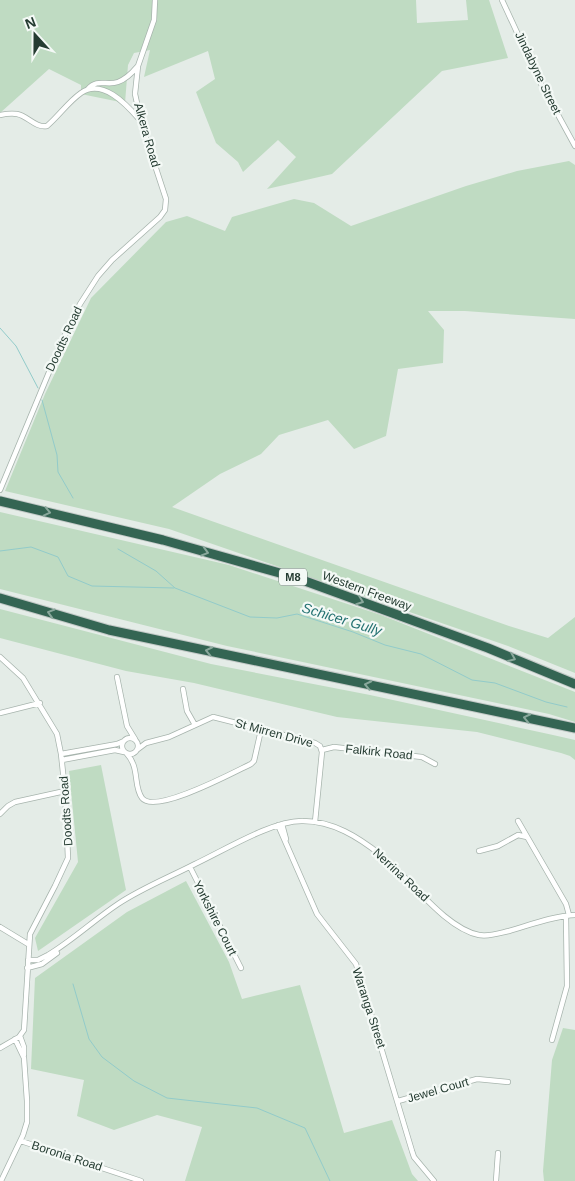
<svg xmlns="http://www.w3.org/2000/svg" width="575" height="1181" font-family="Arial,sans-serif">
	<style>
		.green { fill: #bfdbc2 }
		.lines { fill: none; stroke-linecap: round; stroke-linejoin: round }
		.stream { stroke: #92cbca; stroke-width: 1 }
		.minor-casing { stroke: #a7b4ad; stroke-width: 6 }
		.motorway-casing { stroke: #c2c8c6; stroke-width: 11 }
		.minor { stroke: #fff; stroke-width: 4.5 }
		.motorway { stroke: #346553; stroke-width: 9 }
		.oneway { stroke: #8aa89c }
		.labels { text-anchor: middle; stroke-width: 4.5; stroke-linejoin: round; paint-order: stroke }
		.shield { fill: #f4f9f6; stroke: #63756d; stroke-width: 1 }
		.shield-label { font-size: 11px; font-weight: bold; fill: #253c32 }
		.street-label { font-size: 12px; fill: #253c32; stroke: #f4f9f6 }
		.water-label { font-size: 14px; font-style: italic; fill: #257272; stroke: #f4f9f6 }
	</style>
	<rect width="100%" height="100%" fill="#e4ece7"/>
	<path class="green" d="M0 0H416L417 23 468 20 466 0H489L508 58 442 71 332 174 267 189 296 157 278 140 243 172 238 162 216 143 196 92 215 79 208 51 144 77 150 50 134 53 128 65 125 103 81 94V85L49 69 0 113Z
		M569 161 575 165V319L465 311H428L444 330 443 363 398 369 386 436 354 449 328 420 279 435 261 454 220 474 172 507 509 626 548 638 575 617V673L508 646 169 529 5 491 45 394 91 298 166 222 187 216 225 231 232 217 294 199 314 203 351 226 466 186 517 171Z
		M0 512 229 565 381 615 575 692V722L549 714 227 646 0 589Z
		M0 609 211 664 370 695 553 735 575 740V760L570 756 561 753 477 732 337 717 194 683 126 671 0 638Z
		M101 765 126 890 38 951 35 938 78 862 69 771Z
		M186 881 229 962 242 999 300 985 344 1133 392 1120 412 1174 418 1181H185L202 1127 157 1115 114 1130 77 1116 84 1080 31 1069 35 978 127 912Z
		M563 1028 575 1030V1181H544L543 1171 552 1060Z"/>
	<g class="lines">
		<path class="stream" d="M0 328 16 346 38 388
			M42 400 57 455 58 472 73 498
			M118 549 156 571 175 588 250 617 277 618 297 614 353 632 385 645 421 654 472 680 495 683 546 702 567 707
			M0 551 31 547 58 557 68 576 92 586 174 588
			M73 984 89 1039 102 1057 134 1081 167 1098 257 1108 305 1128 330 1181"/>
		<g class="minor-casing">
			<path id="minor" d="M502 0 539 80 575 146
				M88 89C97 78 107 86 118 82 126 79 132 73 137 67
				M0 115C5 114 11 113 17 114 28 116 35 128 47 126 59 116 68 102 81 93 102 78 126 104 139 119
				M0 490 62 341 80 304 98 276 112 260 160 217 165 210 166 199 142 126 135 94 138 66 154 20 155 0
				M0 657 23 678 57 734 61 754 65 791 68 858 55 886 30 934 24 1030 19 1037 0 1048
				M117 677 127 726 135 739
				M183 689 187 711 195 725
				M0 713 40 703
				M122 746a8 8 0 1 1 16 0a8 8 0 1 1-16 0Z
				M138 749 146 743 169 737 213 717 315 743 320 746 322 752 315 822
				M322 750 334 747 422 757 435 764
				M61 754 117 744 124 741
				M127 754C140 768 133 786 142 798 155 815 234 772 251 764L254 761 261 730
				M62 760 115 750 124 752
				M0 814 8 806 15 802 65 791
				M518 821 566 904 569 915
				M282 824 286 839
				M278 825 317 914 356 964 412 1151 414 1157 434 1181
				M479 851 498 846 518 835 527 837
				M190 867 241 968
				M0 927 28 944
				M28 960H38L48 955C73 940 94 920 118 904 142 888 170 877 195 864 223 851 273 820 303 821 333 821 358 837 381 855 409 877 444 928 479 935 489 937 500 933 509 931 530 925 553 916 575 915
				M27 968 42 964 57 953
				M20 1036 24 1047V1055
				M552 1040 567 986 566 916
				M398 1101 477 1079 508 1082
				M21 1141 141 1181
				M1 1181 23 1135 27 1122V1101L24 1058 15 1039
				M496 1181 498 1153"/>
		</g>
		<g class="motorway-casing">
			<path id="motorway" d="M0 501 163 540 294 577 488 648 575 684
				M0 598 109 630 575 728"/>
		</g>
		<use href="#minor" class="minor"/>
		<use href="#motorway" class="motorway"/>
	</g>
	<defs><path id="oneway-chevron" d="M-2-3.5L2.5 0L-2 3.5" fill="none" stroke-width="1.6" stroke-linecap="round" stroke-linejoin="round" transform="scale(1.25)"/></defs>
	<g class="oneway">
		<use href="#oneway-chevron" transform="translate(47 512) rotate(13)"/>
		<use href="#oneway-chevron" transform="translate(205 552) rotate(16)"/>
		<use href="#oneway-chevron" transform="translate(360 601) rotate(20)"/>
		<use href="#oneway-chevron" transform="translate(51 613) rotate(-164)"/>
		<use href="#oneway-chevron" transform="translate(209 651) rotate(-168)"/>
		<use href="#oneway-chevron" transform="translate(512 658) rotate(23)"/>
		<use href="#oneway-chevron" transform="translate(368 685) rotate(-168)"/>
		<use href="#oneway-chevron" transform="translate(527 718) rotate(-168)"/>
	</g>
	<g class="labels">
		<rect class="shield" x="279" y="568.5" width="28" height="17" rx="4"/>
		<g class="shield-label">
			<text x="293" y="581">M8</text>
		</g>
		<g class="street-label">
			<text transform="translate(538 73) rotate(64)" y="4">Jindabyne Street</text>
			<text transform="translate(147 135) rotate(74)" y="4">Alkera Road</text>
			<text transform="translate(64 339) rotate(-65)" y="4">Doodts Road</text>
			<text transform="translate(367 591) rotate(20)" y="4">Western Freeway</text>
			<text transform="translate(274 733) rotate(15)" y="4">St Mirren Drive</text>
			<text transform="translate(379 752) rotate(6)" y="4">Falkirk Road</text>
			<text transform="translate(66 811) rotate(-94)" y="4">Doodts Road</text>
			<text transform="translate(401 875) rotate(43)" y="4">Nerrina Road</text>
			<text transform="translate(215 918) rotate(63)" y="4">Yorkshire Court</text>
			<text transform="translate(369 1008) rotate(72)" y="4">Waranga Street</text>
			<text transform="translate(438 1090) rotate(-16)" y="4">Jewel Court</text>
			<text transform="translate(67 1156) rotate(18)" y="4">Boronia Road</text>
		</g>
		<g class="water-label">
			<text transform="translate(342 619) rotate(17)" y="5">Schicer Gully</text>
		</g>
	</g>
	<g transform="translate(35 35) rotate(339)" stroke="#f4f9f6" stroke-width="4" paint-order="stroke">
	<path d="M0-4L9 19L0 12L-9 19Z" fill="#253c32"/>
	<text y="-8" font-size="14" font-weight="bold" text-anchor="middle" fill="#253c32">N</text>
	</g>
</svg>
